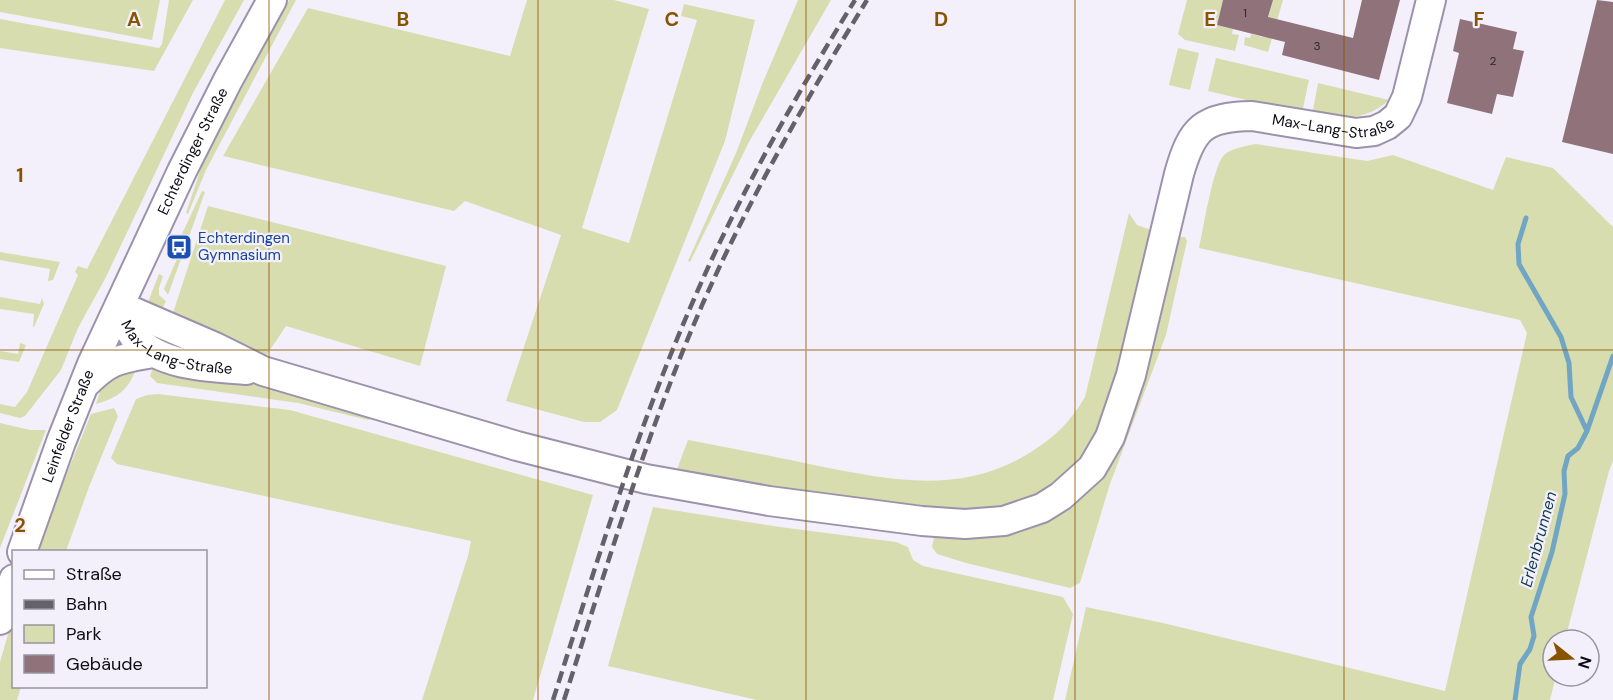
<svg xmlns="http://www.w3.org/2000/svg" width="1613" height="700" font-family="'DM Sans',sans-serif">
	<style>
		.green { fill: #d8ddb0 }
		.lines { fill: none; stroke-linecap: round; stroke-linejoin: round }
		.stream { stroke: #71a5c4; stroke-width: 5 }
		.building { fill: #8f727a }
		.secondary-casing { stroke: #9b92ab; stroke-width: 32 }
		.secondary { stroke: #fff; stroke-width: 28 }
		.rail { stroke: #65616a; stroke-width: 4.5; stroke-dasharray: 12 6; stroke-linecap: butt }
		.grid { fill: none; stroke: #895400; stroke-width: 1.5; stroke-opacity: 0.55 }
		.labels { text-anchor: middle; stroke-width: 4.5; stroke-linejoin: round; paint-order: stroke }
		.number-label { font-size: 12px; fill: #2e252d }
		.street-label { font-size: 15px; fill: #0e0b13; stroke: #f4f0fb }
		.transit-label { font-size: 15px; fill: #164399; stroke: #f4f0fb; text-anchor: start }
		.water-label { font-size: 16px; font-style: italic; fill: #0d3a50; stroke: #f4f0fb }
		.grid-label { font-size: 20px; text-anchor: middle; font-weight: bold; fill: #895400; stroke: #f4f0fb; stroke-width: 4.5; stroke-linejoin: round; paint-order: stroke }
	</style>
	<rect width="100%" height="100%" fill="#f4f0fb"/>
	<path class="green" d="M0 0H160L152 40 0 12Z
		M169 0H193L154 71 0 48V19L159 48 162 44Z
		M225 0H244L193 93 106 277 78 328 61 370 25 416 20 418 0 413V404L15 407 27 392 78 275 75 272 78 266 87 269Z
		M289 0H296L206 170 188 214 186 213 204 159Z
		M527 0H614L649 9 582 228 629 243 697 20 681 16 684 4 755 20 725 141 617 410 600 422H584L506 401 561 235 465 201 454 211 223 156 308 8 510 56Z
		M798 0H831L749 142 690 262 688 261 736 153 763 82Z
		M1187 0H1223L1217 25 1233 29 1232 34 1239 35 1235 51 1185 40 1178 34Z
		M1273 0H1283L1268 52 1244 45 1245 37 1250 38 1251 34 1263 37Z
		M1178 48 1199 53 1190 90 1169 85Z
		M1216 58 1309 80 1302 113 1208 91Z
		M1318 83 1389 100C1365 122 1342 118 1312 115Z
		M1256 144 1367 161 1393 155 1493 190 1506 157 1553 168 1613 227V461L1609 471 1565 640H1553V676H1556L1550 700H1065L1086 607 1163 623 1445 691 1527 333 1520 320 1199 248C1203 230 1213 166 1224 155 1232 148 1246 146 1256 144Z
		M202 191 205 192 168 295 164 289 179 254 174 251Z
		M208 206 446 266 420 366 286 326 266 356 171 319Z
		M1129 213 1137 225 1151 230 1117 393 1080 464 1050 490 1019 504 980 511 876 505 676 472 688 440C730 448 772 456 814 465 891 480 960 496 1031 452 1056 436 1070 422 1085 397Z
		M1180 237H1185L1187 241 1166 335 1110 484 1080 583 1070 588 966 563 937 554 932 547 934 537 940 533 1075 499 1160 293Z
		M0 252 60 262 53 280 48 281 50 269 0 260Z
		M159 274 163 276 159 288V295L166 301 159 316 150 307 148 302Z
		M0 297 40 304 42 298 44 304 34 327H33L34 314 0 309Z
		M20 343 26 345 19 362 0 359V351L18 354Z
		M139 362C129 388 123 396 96 404L100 391 95 389Z
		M154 364 268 384 373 413 371 419 368 420 298 403 157 383 150 376Z
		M158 394 290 410 593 495 533 700H422L468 556 471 541 117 464 111 458 136 399 147 395Z
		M114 408 118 416 89 487 66 551 36 552 55 495H58L91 414Z
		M0 423 30 430H46L0 548Z
		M653 507 780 527 896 542 908 547 913 560 923 566 1063 597 1073 614 1053 700H757L608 666Z
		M13 617 14 686 21 687 17 700H0V662Z"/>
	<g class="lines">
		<path class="stream" d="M1526 218 1518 244 1519 264 1561 337 1569 363 1571 397 1587 431
			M1515 700 1520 664 1530 649 1534 636 1531 617 1552 552 1565 494 1564 471 1568 456 1578 448 1587 431 1613 356"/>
	</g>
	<path class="building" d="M1223 0H1273L1268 17 1353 38 1362 0H1400L1379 80 1282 55 1285 42 1217 25Z
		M1597 0 1613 2V154L1562 142Z
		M1460 19 1517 32 1513 49 1524 51 1513 97 1497 94 1492 114 1447 103 1459 53 1453 51Z"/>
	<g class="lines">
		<g class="secondary-casing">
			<g id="secondary">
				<path id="s1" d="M120 306 215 347 263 371 517 446 646 479 769 501 922 521 965 524 1004 521 1042 508 1061 496 1092 468 1110 437 1131 375 1179 174C1192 128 1203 117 1252 116L1356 133 1374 131 1387 125 1398 116 1407 97 1431 0"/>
				<path id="s2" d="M120 306C124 317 128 330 136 339 163 367 210 367 246 370"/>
				<path d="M85 384C110 359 119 359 153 353"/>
				<path id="s3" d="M22 552 61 442 92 364 182 171 228 80 272 0"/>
				<path d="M0 620 14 579"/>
			</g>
		</g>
		<use href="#secondary" class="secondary"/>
		<path class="rail" d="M553 700C596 565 637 429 694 299 739 195 795 97 855 0
			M564 700C607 566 647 431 703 303 750 197 807 98 867 0"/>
	</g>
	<path class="grid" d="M269 0V700M538 0V700M806 0V700M1075 0V700M1344 0V700M0 350H1613"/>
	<defs>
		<g id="bus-square" transform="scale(1.35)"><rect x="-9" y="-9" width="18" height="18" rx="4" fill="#1a4fb4" stroke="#f4f0fb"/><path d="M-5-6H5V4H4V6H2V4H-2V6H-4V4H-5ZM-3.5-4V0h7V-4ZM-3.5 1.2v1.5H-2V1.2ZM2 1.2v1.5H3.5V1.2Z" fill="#fff"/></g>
	</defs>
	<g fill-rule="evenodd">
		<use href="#bus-square" x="179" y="247"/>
	</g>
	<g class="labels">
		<g class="number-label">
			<text x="1245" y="17">1</text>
			<text x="1317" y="50">3</text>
			<text x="1493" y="65">2</text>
		</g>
		<g class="street-label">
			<text dy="5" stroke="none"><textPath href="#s1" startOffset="1516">Max-Lang-Straße</textPath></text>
			<text dy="5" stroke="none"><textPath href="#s3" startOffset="436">Echterdinger Straße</textPath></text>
			<text dy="5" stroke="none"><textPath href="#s2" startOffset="78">Max-Lang-Straße</textPath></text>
			<text dy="5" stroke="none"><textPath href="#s3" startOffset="134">Leinfelder Straße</textPath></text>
		</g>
		<g class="transit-label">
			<text x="198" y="243">Echterdingen<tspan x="198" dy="17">Gymnasium</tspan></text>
		</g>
		<g class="water-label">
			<text transform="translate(1538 539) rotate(-75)" y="6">Erlenbrunnen</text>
		</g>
	</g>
	<g class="grid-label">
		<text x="134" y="26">A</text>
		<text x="403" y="26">B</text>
		<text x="672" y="26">C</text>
		<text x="941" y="26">D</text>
		<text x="1210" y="26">E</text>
		<text x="1479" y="26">F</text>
		<text x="20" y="182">1</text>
		<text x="20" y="532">2</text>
	</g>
	<rect x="12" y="550" width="195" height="138" fill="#f4f0fb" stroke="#98949e" stroke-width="1.5"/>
	<rect x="24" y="570" width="30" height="9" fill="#ffffff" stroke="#98949e" stroke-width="1.5"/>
	<text x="66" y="580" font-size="18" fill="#0e0b13">Straße</text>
	<rect x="24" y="600" width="30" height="9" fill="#65616a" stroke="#98949e" stroke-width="1.5"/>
	<text x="66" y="610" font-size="18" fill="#0e0b13">Bahn</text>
	<rect x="24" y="625" width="30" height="18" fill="#d8ddb0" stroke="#98949e" stroke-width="1.5"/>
	<text x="66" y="640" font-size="18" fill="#0e0b13">Park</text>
	<rect x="24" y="655" width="30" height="18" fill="#8f727a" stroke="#98949e" stroke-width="1.5"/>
	<text x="66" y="670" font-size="18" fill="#0e0b13">Gebäude</text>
	<g transform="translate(1571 658) rotate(108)"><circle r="28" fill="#f4f0fb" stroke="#98949e" stroke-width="1.5"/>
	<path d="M0-4.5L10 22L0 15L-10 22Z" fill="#895400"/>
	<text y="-9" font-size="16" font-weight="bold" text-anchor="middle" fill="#0e0b13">N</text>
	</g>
</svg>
